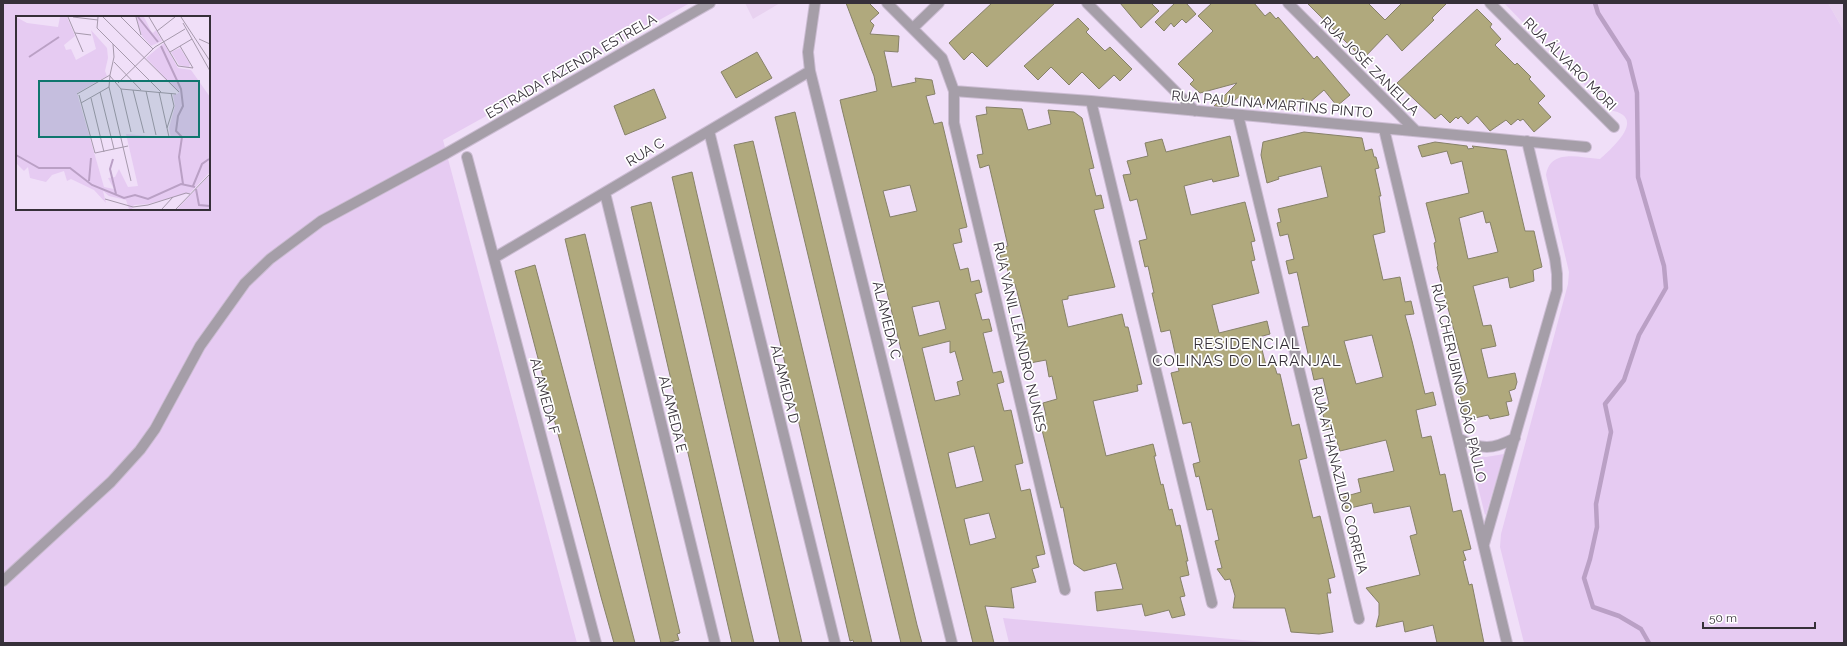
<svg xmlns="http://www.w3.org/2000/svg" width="1847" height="646" font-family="Raleway,sans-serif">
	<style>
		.built { fill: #e8d2f0 }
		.green { fill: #e6cbf2; fill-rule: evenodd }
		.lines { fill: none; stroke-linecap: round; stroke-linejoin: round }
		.stream { stroke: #baa0c5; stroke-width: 4.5 }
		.building { fill: #b0a97d; stroke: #868168; fill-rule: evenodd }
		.minor-casing { stroke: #cbbcd2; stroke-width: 12 }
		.minor { stroke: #a59ea8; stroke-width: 10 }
		.labels { text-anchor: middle; stroke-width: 3.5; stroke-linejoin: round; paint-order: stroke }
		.street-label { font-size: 14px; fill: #363039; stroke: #fff }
		.neighbourhood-label { font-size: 15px; letter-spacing: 1px; fill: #363039; stroke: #fff }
		.inset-river { fill: none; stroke: #baa0c5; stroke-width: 2 }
		.inset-road { fill: none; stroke: #a699ac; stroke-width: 1 }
		.view { fill: #0f766e; fill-opacity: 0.15; stroke: #0f766e; stroke-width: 2 }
		.inset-edge { fill: none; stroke: #363039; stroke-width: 2 }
	</style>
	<rect width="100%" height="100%" fill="#f0dff8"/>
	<path class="built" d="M745 3H780L753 19Z
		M1828 3H1844V31Z"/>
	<path class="green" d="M3 3H690L443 140 577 643H3ZM17 17H209V209H17Z
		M1504 3H1828L1844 31V643H1524L1500 547 1501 534 1568 284 1569 272 1546 175C1551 148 1579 158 1600 159 1612 148 1649 116 1609 110Z
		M1504 454 1486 514 1485 515 1470 455 1486 457Z
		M1003 618 1275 643H1009Z"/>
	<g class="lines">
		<path class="stream" d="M1595 3 1598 13 1629 61 1637 93 1638 177 1664 266 1666 288 1639 335 1624 380 1605 404 1611 432 1596 504 1597 527 1590 559 1584 578 1593 607 1619 616 1641 629 1649 643"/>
	</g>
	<path class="building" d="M846 3H869L879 13 870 21 874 25 870 34 899 36 898 52 884 51 892 87 916 82 915 78 932 80 935 94 926 96 934 124 942 122 967 227 959 229 962 242 953 244 960 270 968 268 971 282 979 280 982 292 975 294 982 320 989 319 992 331 983 333 993 373 1001 371 1004 382 997 384 1004 411 1011 410 1023 463 1015 465 1021 491 1030 489 1045 554 1036 556 1039 567 1032 569 1036 582 1011 588 1014 608 985 606 994 643H973L842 109 840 100 877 91 874 76ZM910 185 917 211 890 217 883 191ZM939 301 946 329 919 336 912 307ZM950 341V353L955 351 963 380 957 382 960 395 935 401 922 348ZM974 446 983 481 956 488 948 453ZM989 513 996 538 970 545 964 519Z
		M992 3H1055L987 67 972 52 964 60 949 43Z
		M1120 3H1151L1159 11 1141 28Z
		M1175 3H1186L1196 14 1186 23 1182 19 1174 27 1171 23 1164 31 1155 22Z
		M1212 3H1254L1265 16 1270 12 1276 19 1278 17 1314 59 1317 56 1350 95 1337 106 1324 90 1308 104 1303 98 1290 109H1279L1270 98 1261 107 1254 98 1249 102 1241 95 1227 107 1214 106 1237 83 1200 93 1190 84 1194 80 1178 64 1213 31 1198 16Z
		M1307 3H1368L1385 20 1402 3H1447L1432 18 1434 20 1402 51 1387 34 1363 59Z
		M1477 9 1492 24 1490 27 1501 39 1495 45 1515 65 1517 63 1531 77 1529 79 1545 96 1538 103 1551 117 1534 132 1523 119 1520 121 1518 119 1511 125 1506 120 1490 131 1477 116 1468 124 1461 116 1458 119 1456 117 1450 123 1441 114 1435 119 1397 83Z
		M1078 18 1089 29 1086 32 1105 51 1110 47 1132 69 1120 81 1114 75 1099 89 1082 72 1069 85 1051 67 1038 80 1024 66Z
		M757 52 772 78 736 98 721 72Z
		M654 89 666 118 625 135 614 106Z
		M986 107 1022 109 1028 130 1051 124 1048 110 1074 112 1082 118 1094 168 1089 169 1096 196 1101 195 1104 208 1094 210 1115 287 1068 296V299L1062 300 1068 327 1122 314 1125 327H1128L1142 384 1137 385 1138 391 1093 401 1106 456 1153 444 1156 456H1154L1161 485 1163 484 1169 510 1172 509 1176 526 1180 525 1188 561H1186L1189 575 1180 577 1185 596 1180 597 1185 615 1172 618 1169 610 1145 616 1142 604 1097 611 1095 592 1123 589 1116 563 1084 571 1074 564 1063 507 1061 508 1042 430 1045 429 1042 416 1046 415 1043 403 1057 399 1052 376 1049 377 1046 360 1030 363 1022 330 1025 329V323L1015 284 1011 285 1005 258 1001 259 999 248 1008 246 989 165 980 168 977 155 983 154 976 116 987 114Z
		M795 112 917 625 922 643H901L893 610 775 117Z
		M1304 132 1362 138 1365 151 1372 149 1374 157H1376L1379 168 1375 169 1381 196H1379L1385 232 1373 235 1383 280 1400 277 1405 302 1411 301 1414 314 1405 315 1412 341 1425 394 1433 392 1436 405 1416 410 1422 438 1431 436 1440 475 1445 474 1453 512 1461 510 1471 549 1463 551 1466 560 1463 561 1469 585 1472 584 1484 643H1437L1433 625 1405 632 1403 621 1376 627 1379 615V603L1366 588 1420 575 1410 536 1417 534 1410 506 1374 513 1372 503 1346 509 1343 497 1361 492 1358 479 1394 471 1386 440 1340 451 1333 430 1327 431 1321 406 1329 404 1323 378 1314 380 1302 327 1309 326 1297 272 1289 274 1286 261 1294 259 1288 234 1280 236 1277 223 1281 222 1278 209 1328 197 1321 166 1278 177 1279 179 1267 183 1261 155 1263 142ZM1372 335 1383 377 1356 384 1344 341Z
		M1230 136 1239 176 1213 182 1212 179 1184 186 1191 215 1245 202 1255 241 1251 242 1255 260 1251 261 1259 293 1212 305 1219 333 1267 321 1270 334 1259 337 1266 366 1274 364 1277 374H1280L1292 426 1299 424 1307 458 1299 460 1313 518 1320 516 1335 577 1328 579 1331 593H1327L1333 632 1319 634 1291 632 1285 608H1233L1235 596 1230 579 1225 580 1217 569 1222 568 1215 541 1219 540 1212 509 1207 510 1199 476 1196 477 1193 464 1200 462 1191 422 1183 424 1171 373 1179 371 1170 330 1161 332 1152 293H1154L1148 266 1145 267 1139 241 1147 239 1137 199 1130 201 1123 175 1131 174 1127 161 1148 156 1145 143 1162 139 1166 152Z
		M753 141 810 381 872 643H854L853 640 850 641 823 526 734 145Z
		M1435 142 1467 146 1468 149 1474 148 1472 146 1506 150 1525 231H1534L1542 267 1533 270 1534 281 1510 288 1508 277 1473 286 1483 326 1491 325 1496 346 1481 349 1488 378 1515 373 1517 382 1515 389 1509 391 1512 401 1506 402 1509 415 1490 419 1488 415 1466 420 1458 386 1468 383 1437 267 1438 266 1434 243 1436 242 1426 203 1469 193 1462 161 1451 164 1447 151 1422 157 1418 146ZM1483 211 1486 223 1490 222 1498 252 1468 259 1459 218Z
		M692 172 696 190 802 643H780L757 543 672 177Z
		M651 202 743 597 754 643H732L631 207Z
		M585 234 680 633 677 634 679 640 666 643H661L565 239Z
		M535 265 595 490 635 643H614L601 597 515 271Z"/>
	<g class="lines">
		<g class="minor-casing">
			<path id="minor" d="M815 3 808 52 810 71 952 643
				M887 3 942 58 954 91V123L1065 590
				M1087 3 1195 111
				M1288 3 1416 131
				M1490 3 1614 127
				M913 28 939 3
				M954 91 1091 101 1586 147
				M1091 101 1212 603
				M1238 115 1359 619
				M1384 129 1507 643
				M709 131 835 643
				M467 157 596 643
				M605 193 715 643
				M494 258 810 71
				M1458 438C1482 450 1492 450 1515 438
				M1484 544 1557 290V274L1555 259 1527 141
				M3 581 111 482 140 450 155 429 200 346 245 283 270 259 321 221 447 153 710 3"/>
		</g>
		<use href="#minor" class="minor"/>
	</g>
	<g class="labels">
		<g class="street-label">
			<text transform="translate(1570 64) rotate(45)" y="5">RUA ÁLVARO MORI</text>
			<text transform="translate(571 66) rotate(-30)" y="5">ESTRADA FAZENDA ESTRELA</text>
			<text transform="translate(1370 66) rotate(45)" y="5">RUA JOSÉ ZANELLA</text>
			<text transform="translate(1272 104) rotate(5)" y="5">RUA PAULINA MARTINS PINTO</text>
			<text transform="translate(645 152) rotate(-31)" y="5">RUA C</text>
			<text transform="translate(887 320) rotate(76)" y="5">ALAMEDA C</text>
			<text transform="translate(1020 337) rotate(77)" y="5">RUA VANIL LEANDRO NUNES</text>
			<text transform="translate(1459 383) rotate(77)" y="5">RUA CHERUBINO JOÃO PAULO</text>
			<text transform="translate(785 384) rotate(76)" y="5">ALAMEDA D</text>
			<text transform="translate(545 396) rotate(75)" y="5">ALAMEDA F</text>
			<text transform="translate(673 414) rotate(76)" y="5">ALAMEDA E</text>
			<text transform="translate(1340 480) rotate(76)" y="5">RUA ATHANAZILDO CORREIA</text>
		</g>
		<g class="neighbourhood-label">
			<text x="1247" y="349">RESIDENCIAL<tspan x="1247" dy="17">COLINAS DO LARANJAL</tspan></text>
		</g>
	</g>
	<g transform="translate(16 16)">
		<rect width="194" height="194" fill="#f0dff8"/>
		<path d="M0 1 11 7 42 11 44 1H51L59 20 48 29 50 34 55 33 60 44 80 33 75 14 91 32 92 42 89 55 91 60 61 77 88 171 98 173 92 162 99 161 103 153 112 171 122 170 110 118 155 122 153 112 159 90 157 79 163 77 130 42 148 27 162 52 175 54 194 81V156L174 177 132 188 118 189 116 193H113L110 184 93 180 87 175 90 187 78 174 55 163 51 165 48 155 36 159 30 166 14 162 12 151 8 155 0 147ZM120 1H128L135 15 137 17 140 14 146 25 135 30 126 20ZM164 32 174 48 173 51 163 49 155 36ZM194 159V193H161Z" fill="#e6cbf2"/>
		<path class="inset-river" d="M122 1 142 26M145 30 165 73 167 90 162 100 160 115 166 121 163 141 167 168M13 41 43 21M0 139 23 152H54L76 169 108 182 119 179 132 183 165 168 179 171M97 143 94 153 100 178M73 165 75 142M177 170 186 148 193 143M180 173 183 189 194 190"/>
		<path class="inset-road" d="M52 1 67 36M57 1 82 4M82 1 81 12 145 76M87 1 163 76M105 1 137 33M120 1 125 19M133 1 162 50 177 52M165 1 194 45M167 7 194 55M141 15 159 1M59 17 75 19M183 23 194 28M164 30 177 52M154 36 176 23M98 46 125 74M94 59 93 71 115 165M94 60 105 73 115 116M102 67 139 31 169 13M105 73 160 78M117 74 128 117M130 75 140 119M84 76 98 133M143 76 153 121M61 78 94 59 98 41 97 28M63 79 79 137 112 130M75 82 88 136M65 87 93 71M151 112 158 90 155 77M89 183 117 191M117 191 132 189 170 177 174 178M146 193 157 181M160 193 194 158"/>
		<path class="view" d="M23 65H183V121H23Z"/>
		<rect width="194" height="194" class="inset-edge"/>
	</g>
	<rect width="1847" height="646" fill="none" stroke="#363039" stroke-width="8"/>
	<path d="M1703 622v6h112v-6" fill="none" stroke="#363039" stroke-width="2"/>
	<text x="1709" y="622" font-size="12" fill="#363039" stroke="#ffffff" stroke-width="3" paint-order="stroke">50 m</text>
</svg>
